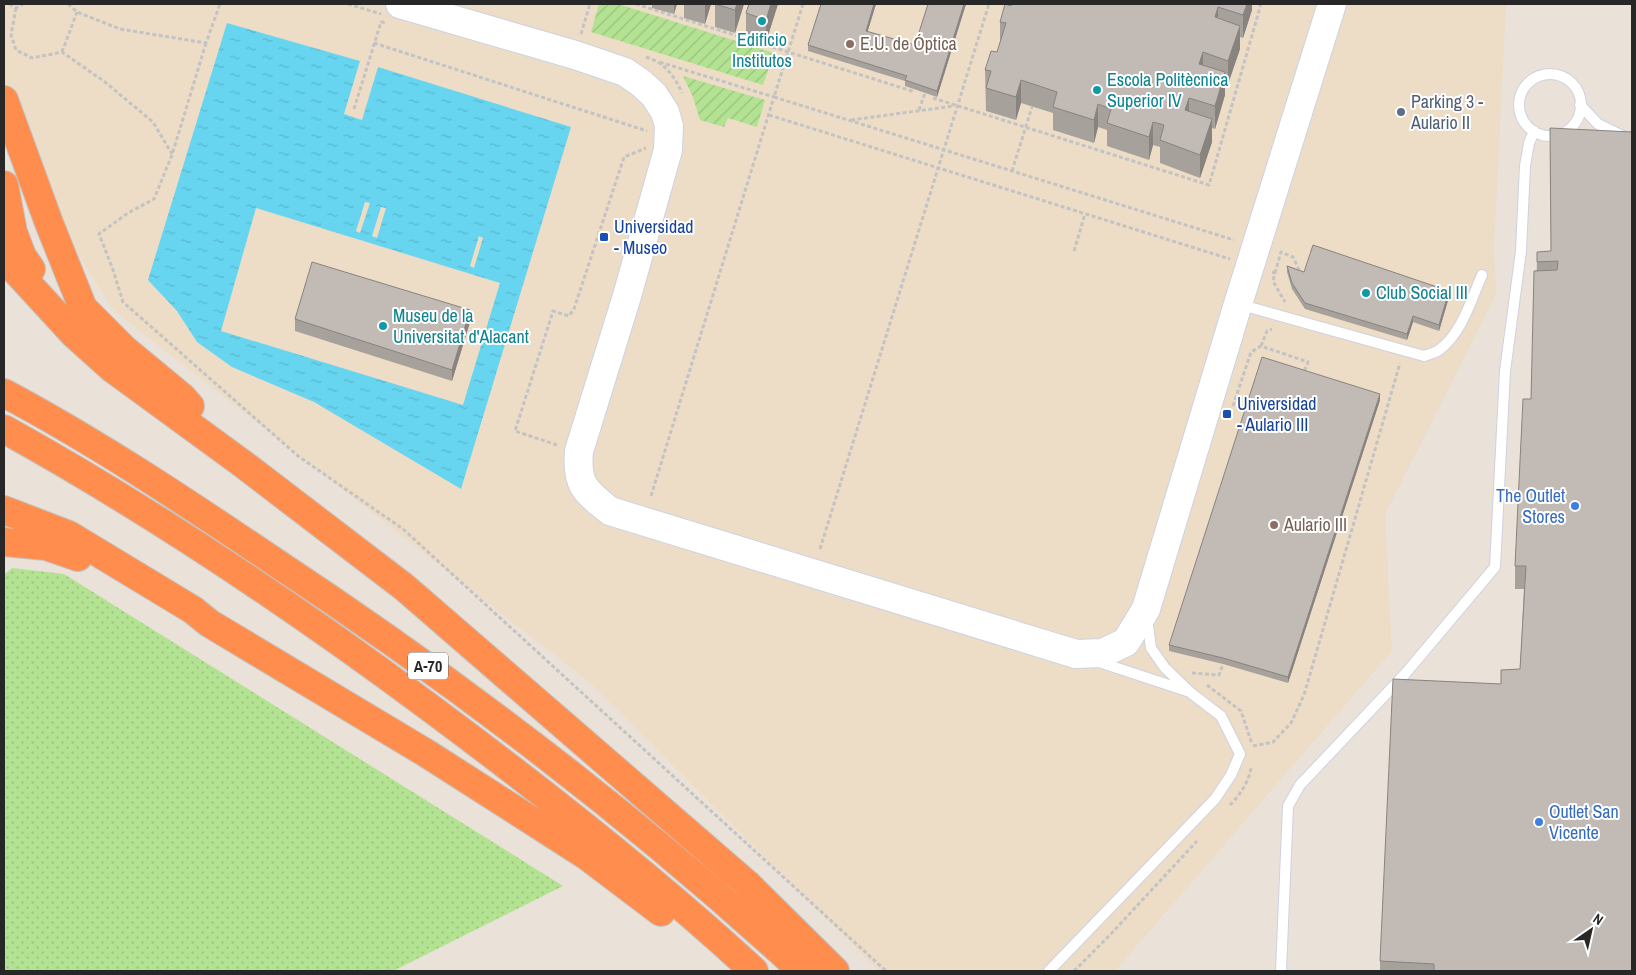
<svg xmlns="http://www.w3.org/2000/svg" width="1636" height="975" font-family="'Archivo Narrow',sans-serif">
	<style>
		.education { fill: #edddc6 }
		.grass { fill: url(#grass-dots) }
		.garden { fill: url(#garden-furrows) }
		.water { fill: url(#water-ripples); fill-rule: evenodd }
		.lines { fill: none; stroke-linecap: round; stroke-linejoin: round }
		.lane-casing { stroke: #cdd2e1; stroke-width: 12 }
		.secondary-casing { stroke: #cdd2e1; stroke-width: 30 }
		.highway-casing { stroke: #c3c3c3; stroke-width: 30 }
		.path { stroke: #c3c3c3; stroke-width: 3; stroke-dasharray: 4 2.5; stroke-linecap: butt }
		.lane { stroke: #fff; stroke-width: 10 }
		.secondary { stroke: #fff; stroke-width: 28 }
		.highway { stroke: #ff8e4e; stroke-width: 28 }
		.wall { fill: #a7a19c }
		.shaded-wall { fill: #88837f }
		.building { fill: #c2bbb5; stroke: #88837f }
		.culture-dot { fill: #0f9aa8; stroke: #fff; stroke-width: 2 }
		.education-dot { fill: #8d6e63; stroke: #fff; stroke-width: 2 }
		.service-dot { fill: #5c6f8a; stroke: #fff; stroke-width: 2 }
		.transit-dot { fill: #1a4fb4; stroke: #fff; stroke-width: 2 }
		.shop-dot { fill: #3f7fe0; stroke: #fff; stroke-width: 2 }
		.labels { text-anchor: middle; stroke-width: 4; stroke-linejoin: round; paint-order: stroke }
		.shield { fill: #fff; stroke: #686868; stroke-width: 1 }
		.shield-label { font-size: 16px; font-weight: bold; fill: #272727 }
		.culture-label { font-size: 18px; fill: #0d838f; stroke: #fff; text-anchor: start }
		.education-label { font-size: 18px; fill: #785e54; stroke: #fff; text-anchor: start }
		.service-label { font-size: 18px; fill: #4e5e75; stroke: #fff; text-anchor: start }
		.transit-label { font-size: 18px; fill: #164399; stroke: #fff; text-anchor: start }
		.shop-label { font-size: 18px; fill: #366cbe; stroke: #fff; text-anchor: end }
	</style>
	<defs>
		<pattern id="grass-dots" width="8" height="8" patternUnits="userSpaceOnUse" patternTransform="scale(1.25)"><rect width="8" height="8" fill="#b3e292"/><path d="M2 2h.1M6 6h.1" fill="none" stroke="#9ac27e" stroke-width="1.8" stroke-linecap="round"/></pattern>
		<pattern id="garden-furrows" width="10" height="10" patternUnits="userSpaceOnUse" patternTransform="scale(1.25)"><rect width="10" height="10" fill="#b3e292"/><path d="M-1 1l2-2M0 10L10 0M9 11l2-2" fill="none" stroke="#9ac27e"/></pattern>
		<pattern id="water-ripples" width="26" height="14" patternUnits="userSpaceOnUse" patternTransform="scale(1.25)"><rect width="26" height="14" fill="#67d5ef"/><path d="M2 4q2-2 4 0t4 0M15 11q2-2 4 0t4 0" fill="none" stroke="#59b7cd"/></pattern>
	</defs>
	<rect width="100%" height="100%" fill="#eae1d8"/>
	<path class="education" d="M4 4H1506L1494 247 1496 294 1385 515 1392 651 1115 971H879L589 682 113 310 4 132Z"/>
	<path class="grass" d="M12 568 64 574 563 886 393 971H4V575Z"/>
	<path class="garden" d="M599 4H618L774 53 763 85 591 32Z
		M683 76 765 100 757 127 728 118 724 127 700 120 693 97Z"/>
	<path class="water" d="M227 23 360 61 344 114 362 120 378 67 571 127 461 489 314 402 232 367 197 342 177 311 148 280ZM365 202 370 203 360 233 356 231ZM381 207 386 208 377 238 372 236ZM256 208 500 283 463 405 221 331ZM479 236 483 238 474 268 470 266Z"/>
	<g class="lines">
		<g class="lane-casing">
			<path id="lane" d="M1519 105a31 31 0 1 1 62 0a31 31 0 1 1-62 0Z
				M1580 105 1598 124 1625 137
				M1238 304 1424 356C1429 354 1435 353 1439 350 1462 333 1471 300 1482 275
				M1096 661 1187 691
				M1049 971 1215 799 1231 775 1240 754 1221 716 1191 693 1165 668 1151 648 1147 618
				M1281 971 1288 806 1300 785 1405 674 1495 567 1505 371 1521 251 1525 166 1529 143 1534 131"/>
		</g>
		<g class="secondary-casing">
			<path id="secondary" d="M400 4 575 55 625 72 641 83 654 95 665 112 669 126 668 150 627 296 579 451C576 485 585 491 610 511L1076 654 1103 653 1126 642 1146 609 1238 304 1332 4"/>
		</g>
		<g class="highway-casing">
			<path id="highway" d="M4 100 49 223 83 308 124 349 182 397 190 406
				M4 185 13 232 22 256 31 269
				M4 252 17 272 74 334 113 369 243 464 404 587 747 884 835 971
				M4 393C96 442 183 500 269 558 457 682 637 819 802 971
				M4 429C152 511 293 606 429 707 541 790 651 876 754 971
				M4 510 69 535 193 610 209 623 426 753 587 856 661 912
				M4 542 46 546 78 557"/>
		</g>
		<path class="path" d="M9 4 16 8 23 4
			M68 4 77 12 120 29 206 43 220 4
			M348 4 381 14
			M636 4 915 92
			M803 4 774 97 1234 240
			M16 8 11 35 16 50 32 58 62 52 105 82 153 122 172 154
			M581 34 590 4
			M206 43 172 155 154 199 128 213 99 234 112 267 123 302 298 456 403 529 886 971
			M374 43 647 131
			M62 52 77 12
			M646 57C665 63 674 75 682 93
			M933 98 1209 185 1261 4
			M354 109 381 22 387 23
			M919 110 925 93
			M769 115 1230 259
			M851 120 954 106
			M1012 171 1032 107
			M1074 251 1085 214
			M1272 272 1275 273 1273 281 1285 302
			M1275 273 1281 252 1293 257 1301 274
			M1261 346 1267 331 1272 329
			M1233 406 1251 352 1261 346 1308 362 1303 374
			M557 445 515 431 553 311 569 316 574 309 624 157 646 148
			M651 496 774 97 659 62
			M820 549 989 4
			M1192 673 1219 675 1223 664
			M1207 685 1241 711 1252 744
			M1253 746 1273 742 1291 723 1304 695 1400 363
			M1230 805C1239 796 1249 782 1251 768
			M1074 971 1109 936 1197 841"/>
		<use href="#lane" class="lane"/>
		<use href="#secondary" class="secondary"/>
		<use href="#highway" class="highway"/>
	</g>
	<path class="wall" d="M652 4H677L674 14 652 8Z
		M684 4H711L705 24 684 18Z
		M715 4H744L735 33 715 27Z
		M749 4H778L766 42 746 36V13Z
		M821 4H876L867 32 915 45 928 4H966L937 97 905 86V81L808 51V45Z
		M1252 4V10L1243 38 1240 37V49L1228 84 1225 83V95L1215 129 1212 128V142L1200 178 1160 163V147L1153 145 1149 160 1107 146V130L1098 127 1094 143 1053 130V113L1021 103 1016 120 986 111 985 70 997 52 1000 43V22L1011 6Z
		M1550 151 1632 971H1380V961L1501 684 1520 669 1524 589H1515V566L1531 399 1537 262 1551 251Z
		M1287 266 1304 272 1449 297 1439 331 1413 322 1407 340 1305 309 1292 289 1287 272Z
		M295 319 470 322 452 381 295 331Z
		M1380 400 1288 683 1223 664 1169 651V645Z"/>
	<path class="shaded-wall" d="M674 4H677L674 14Z
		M705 4H711L705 24Z
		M737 4H744L735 33V10Z
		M771 4H778L766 42V20Z
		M874 4H876L866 37V31Z
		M964 4H966L937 97V91Z
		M1247 4H1252V10L1243 38V15Z
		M1218 7V29L1215 17Z
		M1240 26V49L1228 84V61Z
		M1203 52V75L1199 64Z
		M1225 72V95L1215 129V106Z
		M1021 80V103L1016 120V97Z
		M1189 98V120L1185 110Z
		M1098 104V127L1094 143V120Z
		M1212 119V142L1200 178V155Z
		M1153 122V145L1149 160V137Z
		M1449 291V297L1439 331V325Z
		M470 310V322L452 381V370Z
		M1413 316V322L1407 340V334Z
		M1380 394V400L1288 683V677Z"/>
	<path class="building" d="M715 4H737L735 10Z
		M749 4H771L766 20 746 13Z
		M821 4H874L866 31 915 45 928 4H964L937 91 905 80 907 76 808 45Z
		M1005 4 1011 6 1012 4H1247L1243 15 1218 7 1215 17 1240 26 1228 61 1203 52 1199 64 1225 72 1215 106 1189 98 1185 110 1212 119 1200 155 1160 140 1164 125 1153 122 1149 137 1107 123 1111 109 1098 104 1094 120 1053 107 1057 92 1021 80 1016 97 986 88 991 71 985 70 991 51 997 52 1006 23 1000 22Z
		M1550 128 1632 132V971H1434V964L1380 961 1393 679 1501 684V670L1520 669 1526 566H1515L1523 399H1531L1534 271 1557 270 1558 261 1537 262V252L1551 251Z
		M1313 245 1449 291 1439 325 1413 316 1407 334 1305 303 1292 283 1287 266 1304 272Z
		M312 262 470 310 452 370 295 319Z
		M1262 357 1380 394 1288 677 1223 658 1169 645Z"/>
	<g class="culture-dot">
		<circle cx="762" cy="21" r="5"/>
		<circle cx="1097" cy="90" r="5"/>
		<circle cx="1366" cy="293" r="5"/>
		<circle cx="383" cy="326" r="5"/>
	</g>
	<g class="education-dot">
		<circle cx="850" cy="44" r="5"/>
		<circle cx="1274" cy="525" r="5"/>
	</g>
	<circle class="service-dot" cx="1401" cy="112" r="5"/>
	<g class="transit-dot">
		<rect x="599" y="232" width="10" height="10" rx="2.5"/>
		<rect x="1222" y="409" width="10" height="10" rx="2.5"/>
	</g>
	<g class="shop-dot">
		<circle cx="1575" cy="506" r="5"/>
		<circle cx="1539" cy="822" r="5"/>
	</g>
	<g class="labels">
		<rect class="shield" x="408" y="652.5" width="40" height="27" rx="4"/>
		<g class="shield-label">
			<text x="428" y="672">A-70</text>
		</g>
		<g class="culture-label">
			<text x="762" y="46" text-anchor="middle">Edificio<tspan x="762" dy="21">Institutos</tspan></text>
			<text x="1107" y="86">Escola Politècnica<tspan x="1107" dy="21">Superior IV</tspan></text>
			<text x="1376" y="299">Club Social III</text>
			<text x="393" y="322">Museu de la<tspan x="393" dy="21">Universitat d'Alacant</tspan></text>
		</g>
		<g class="education-label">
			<text x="860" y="50">E.U. de Óptica</text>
			<text x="1284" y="531">Aulario III</text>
		</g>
		<g class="service-label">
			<text x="1411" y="108">Parking 3 -<tspan x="1411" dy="21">Aulario II</tspan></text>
		</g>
		<g class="transit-label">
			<text x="614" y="233">Universidad<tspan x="614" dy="21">- Museo</tspan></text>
			<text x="1237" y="410">Universidad<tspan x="1237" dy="21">- Aulario III</tspan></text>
		</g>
		<g class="shop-label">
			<text x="1565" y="502">The Outlet<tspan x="1565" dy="21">Stores</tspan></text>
			<text x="1549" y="818" text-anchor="start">Outlet San<tspan x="1549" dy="21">Vicente</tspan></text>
		</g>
	</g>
	<rect width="1636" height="975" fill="none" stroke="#272727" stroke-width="10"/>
	<g transform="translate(1591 930) rotate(34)" stroke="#ffffff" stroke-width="4" paint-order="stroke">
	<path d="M0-4L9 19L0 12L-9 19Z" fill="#272727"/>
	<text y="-8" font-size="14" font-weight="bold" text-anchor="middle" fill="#272727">N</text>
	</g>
</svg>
